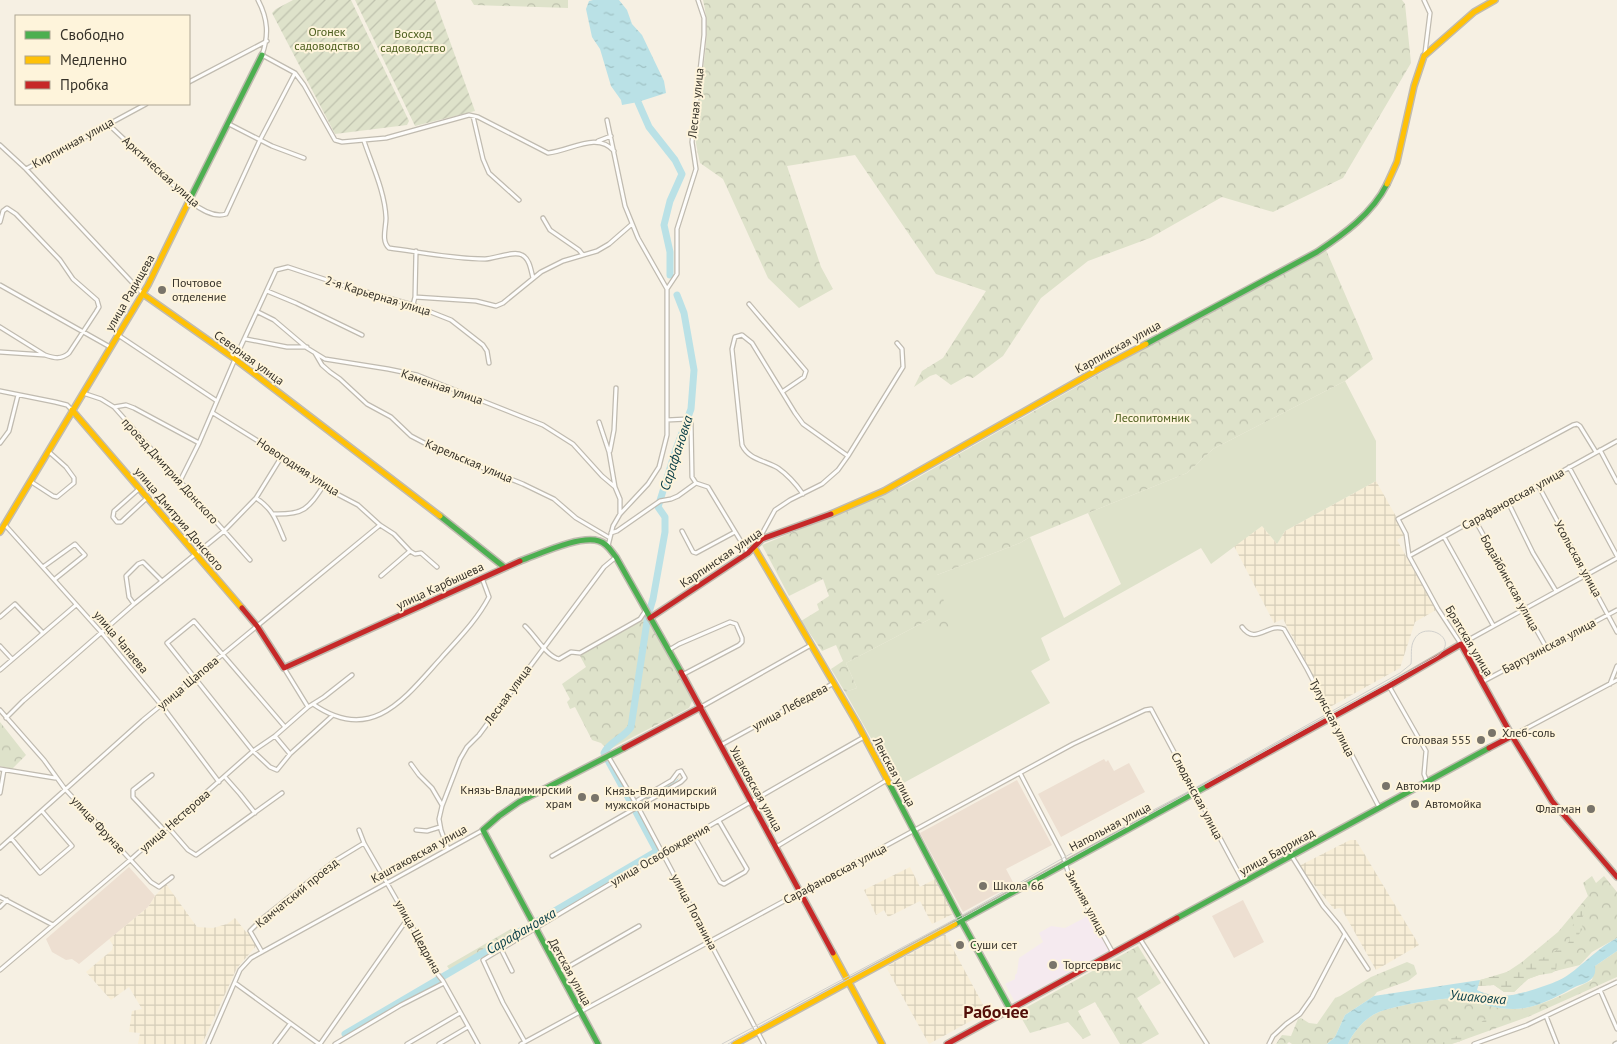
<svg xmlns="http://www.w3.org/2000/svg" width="1617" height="1044" font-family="'PT Sans',sans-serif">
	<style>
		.commercial { fill: #f5eaef }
		.industrial { fill: url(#industrial-grid) }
		.education { fill: #eddfd1 }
		.grass { fill: #dee2ca }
		.forest { fill: url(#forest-crowns) }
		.wetland { fill: url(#wetland-marsh) }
		.garden { fill: url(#garden-furrows) }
		.water { fill: url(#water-ripples) }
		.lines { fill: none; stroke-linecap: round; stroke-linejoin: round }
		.stream { stroke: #bae1e6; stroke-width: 1 }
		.river { stroke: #bae1e6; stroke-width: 7 }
		.street-casing { stroke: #c0bbb0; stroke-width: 5.5 }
		.fast-casing { stroke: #c0bbb0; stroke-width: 8 }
		.slow-casing { stroke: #c0bbb0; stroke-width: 8 }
		.jam-casing { stroke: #c0bbb0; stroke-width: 8 }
		.street { stroke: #fefdfb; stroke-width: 3 }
		.fast { stroke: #4caf50; stroke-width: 5 }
		.slow { stroke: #ffc107; stroke-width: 5 }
		.jam { stroke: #c62828; stroke-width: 5 }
		.tram { stroke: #d1d0cc; stroke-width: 1 }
		.poi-dot { fill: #79746a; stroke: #fef4db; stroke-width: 2 }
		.labels { text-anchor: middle; stroke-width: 4; stroke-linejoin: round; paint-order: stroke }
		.park-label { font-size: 12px; fill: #4b5d1c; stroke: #fef4db }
		.street-label { font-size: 12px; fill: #363229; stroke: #fef4db }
		.poi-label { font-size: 12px; fill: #363229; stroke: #fef4db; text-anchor: start }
		.water-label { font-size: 14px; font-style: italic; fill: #083e48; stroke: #fef4db }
		.district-label { font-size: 18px; font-weight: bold; fill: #530f09; stroke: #fef4db }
	</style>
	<defs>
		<pattern id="industrial-grid" width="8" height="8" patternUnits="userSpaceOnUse" patternTransform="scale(1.25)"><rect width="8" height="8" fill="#f8eed7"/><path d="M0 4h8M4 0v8" fill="none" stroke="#d5cdb9"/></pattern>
		<pattern id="forest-crowns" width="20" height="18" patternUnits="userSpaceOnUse" patternTransform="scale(1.25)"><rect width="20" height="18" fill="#dee2ca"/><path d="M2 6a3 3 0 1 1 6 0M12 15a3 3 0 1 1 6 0" fill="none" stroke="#bfc2ae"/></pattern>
		<pattern id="wetland-marsh" width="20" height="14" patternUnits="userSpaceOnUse" patternTransform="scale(1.25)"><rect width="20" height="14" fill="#dee2ca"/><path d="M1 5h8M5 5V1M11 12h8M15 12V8" fill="none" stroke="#bfc2ae"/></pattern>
		<pattern id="garden-furrows" width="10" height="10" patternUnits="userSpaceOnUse" patternTransform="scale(1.25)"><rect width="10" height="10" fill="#dee2ca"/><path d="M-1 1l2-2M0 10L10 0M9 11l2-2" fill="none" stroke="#bfc2ae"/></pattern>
		<pattern id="water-ripples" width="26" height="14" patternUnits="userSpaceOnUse" patternTransform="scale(1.25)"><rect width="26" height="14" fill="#bae1e6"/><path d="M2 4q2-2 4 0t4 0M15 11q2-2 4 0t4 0" fill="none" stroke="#a0c2c5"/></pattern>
	</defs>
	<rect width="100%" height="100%" fill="#f6f0e3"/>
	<path class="commercial" d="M1090 915 1110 950 1015 1002 1005 984 1015 979V975L1017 973 1019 958 1043 942 1039 933 1051 926 1065 928Z"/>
	<path class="industrial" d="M1376 481 1406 534 1397 540 1436 610 1415 622 1400 668 1330 707 1283 619 1274 623 1234 546 1262 526 1277 544 1285 531Z
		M1350 840H1356L1419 945 1376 970 1341 908 1334 909 1299 866Z
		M910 867 920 887 935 879 953 914 932 924 920 901 888 917 884 910 876 915 864 890Z
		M166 884 197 927 213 928 227 924 235 918 246 932H249L257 945 237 968 202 1044H138L140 1033 129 1032 132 1011 142 1009 129 987 111 1000 86 972 112 950 113 945 109 939 148 907 155 896Z
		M945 934 987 1012 929 1044 886 967Z"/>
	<path class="education" d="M1104 759 1106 762 1108 760 1114 771 1129 763 1145 792 1061 837 1038 794Z
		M1017 780 1052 845 1006 869 1014 884 963 912 920 833Z
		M129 867 155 896 148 907 79 964 72 959 66 960 52 952 46 939Z
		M1243 900 1264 942 1234 958 1212 916Z"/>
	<path class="grass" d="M1345 381 1376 441V481L1285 531 1277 544 1262 526 1211 564 1201 548 1041 638 1050 660 1031 671 1050 703 898 786 845 692 857 688 846 663 930 619 937 575 1020 543 1030 537 1064 618 1121 584 1088 513 1187 473 1213 449Z"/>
	<path class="forest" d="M471 0H568V8L474 5Z
		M703 0H1402L1405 4 1411 63 1343 178 1273 212 1222 197 1150 238 1088 261 1041 298 1003 356 973 378 967 376 951 385 936 374 930 376 914 387 922 371 943 358 986 291 936 274 855 155 787 166 821 267 833 289 799 308 768 278 723 179 700 163C698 153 695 142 695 132 696 88 714 43 703 0Z
		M1326 250 1373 359 1345 381 1213 449 1187 473 1088 513 1030 537 1020 543 937 575 952 632 939 636 930 619 846 663 857 688 845 692 831 669 843 661 836 645 822 651 801 621 819 610 817 604 829 596 823 579 789 596 762 545 903 486 1155 342 1289 271Z
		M645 616 693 699 689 708 608 750 601 743 592 740 575 707 570 709 567 702 570 699 562 684 586 667 580 656 616 633 635 624Z
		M0 722 26 755 12 769 0 766Z
		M1592 876 1596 883 1604 876 1617 892V938L1592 952 1580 965 1539 975 1528 979 1514 992H1504L1494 985 1477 986 1480 980 1504 974 1522 962 1558 932 1588 896 1583 883Z
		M511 929 514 934 451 972 447 966Z
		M1138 946 1161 983 1137 998 1159 1034 1141 1044H1120L1095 1002 1078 1011 1091 1035 1083 1039 1068 1022 1030 1033 1018 1012Z
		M1617 951V977L1530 1016 1452 1044H1348C1353 1032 1366 1017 1379 1012 1394 1006 1446 996 1461 999 1483 1003 1503 1012 1525 1008 1548 1004 1571 990 1592 980L1595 966Z
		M1407 962 1414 965 1417 974 1408 981 1377 992 1374 996 1345 1015 1335 1037 1327 1044H1292L1289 1042 1287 1044H1276L1282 1035 1291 1036 1298 1019 1301 1018 1309 1023 1317 1024 1335 998 1340 996 1371 977Z"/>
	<path class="wetland" d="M1592 901 1580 921 1583 928 1571 947 1557 961 1556 970 1552 973 1539 975 1528 979 1514 992H1504L1494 985 1477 986 1480 980C1512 971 1542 962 1569 942 1572 924 1576 912 1592 901Z
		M1485 1019 1489 1021C1468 1037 1466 1044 1437 1044L1472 1030Z"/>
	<path class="garden" d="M293 0H351L409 121 407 125 335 134 272 13 276 9Z
		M355 0H435L475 111 415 126Z"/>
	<path class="water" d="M593 0H619L627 10 632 24 642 35 664 81 666 93 638 102 622 105 621 100 611 86 600 49 592 37 586 9 589 1Z
		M1617 938V951L1595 966C1597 979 1588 982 1577 986 1561 994 1543 1005 1525 1008 1502 1012 1482 1003 1461 999 1446 996 1394 1006 1379 1012 1366 1017 1353 1032 1348 1044H1327L1335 1037 1345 1015 1374 996 1480 980 1477 990C1501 1002 1523 993 1547 985 1555 982 1561 980 1568 975 1585 963 1598 948 1617 938Z"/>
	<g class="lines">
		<path class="stream" d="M640 802 673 783 678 779"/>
		<path class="river" d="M638 102 649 127 675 160 682 174 670 201 664 225 670 252V275
			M650 609 653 599 665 532V517L658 507 676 449 691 409 694 370 684 313 677 295
			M634 808 604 753C610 741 624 738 631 727L648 615
			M345 1034 657 851 635 810"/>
		<g class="street-casing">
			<path id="street" d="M258 0C268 19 269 35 262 55L295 73 304 85 335 140 342 142 386 138 469 115 478 117 548 153C570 151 597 131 614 151
				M1424 0 1430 13 1425 53
				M189 82 267 41
				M473 116 483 159 489 173 519 200
				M607 120 625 206 638 238 667 289
				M108 124 191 202C200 209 214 218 226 214L260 140 295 73
				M229 124 272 146 304 158
				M364 141C372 165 385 192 386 218 386 228 381 241 389 248 420 252 453 259 485 259 494 259 514 250 522 255 530 259 531 271 533 278
				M598 141 611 136
				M0 145 26 169 143 294
				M26 169 146 104
				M543 218 550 230 579 250 583 255
				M0 222 3 211 7 208 16 214 60 260 73 279 97 300 99 307 96 312 69 353C61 360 54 358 45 355
				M0 285 110 347
				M267 291 296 303 362 335
				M415 297 476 301 496 306 503 303 541 272 563 261 597 251 609 244 632 224
				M749 304 806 371 804 377 782 392
				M413 305 415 297 416 251
				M258 312 274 320 307 348 325 359 388 369 417 375 543 425 573 444 602 476 615 487
				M0 327 45 355 0 352
				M118 335 217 401
				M246 339 287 347H307
				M315 353 322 365 330 372 340 379 367 404 391 417 411 436 434 448 523 484 554 499 576 518 610 538
				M0 391 55 402 67 405 72 410
				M83 393 101 399 114 407 250 560
				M114 407 126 405 134 408 199 443 235 359 276 270 288 267 345 286 413 305 451 320 483 345 487 351 489 363
				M213 413 282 456 337 494 358 505 380 525 394 534 410 551 415 554 421 553 437 567
				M667 420 688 419 691 422 692 477 696 483 708 487 748 553
				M599 422 609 452 615 487 620 499V514
				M0 443 9 431 18 395
				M1600 450 1617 482
				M610 451 614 430 616 388
				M1596 452 1580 426 1577 424 1573 425 1398 519 1406 534 1409 556 1438 609 1461 644 1617 558
				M1569 467 1617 556
				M30 481 53 496 57 497 74 483V478L66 467 48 451
				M180 481 199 443
				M1538 485 1617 632
				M140 488 114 511 113 517 117 522H121L148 497
				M803 494C796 484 788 475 778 468 765 460 749 460 742 445L732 349 735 337 742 335 752 343 795 413 803 424 848 456
				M256 498C273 509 276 520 284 539
				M1508 502 1533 553 1556 591
				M273 514C304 515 308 509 324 485
				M1475 520 1546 647
				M5 525 101 632 162 706 219 782
				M682 531 693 552 696 553 735 532
				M611 533 617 531 660 501 671 499 678 496 696 483
				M1444 537 1493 625
				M758 541 775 510 790 500 822 484 838 470 848 456 903 367 902 349 897 343
				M608 546 613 526 620 514 648 484 659 467 667 435V289L677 274V229L696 169 692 142 704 35V18L698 0
				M1409 556 1617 441
				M43 567 75 544 85 555 55 579
				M381 576 410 551
				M134 604 129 597 126 576 138 564 143 562 162 581
				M0 617 15 604 43 633
				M525 626C535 635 546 656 559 659L571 652 580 653 640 619 646 610
				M1242 627C1256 646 1268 622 1284 629L1307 669 1379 807
				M0 646 12 659
				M669 650 679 644 730 622 736 624 742 638V642L739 645 682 675
				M284 668 308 707
				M0 670 76 605
				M1482 682 1617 610
				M1610 684 1617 666
				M1389 686 1426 751 1424 774 1427 782
				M313 704C372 745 405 698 442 657 459 638 477 620 489 597L482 578
				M701 707 811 645
				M0 710 44 760 65 789 151 882 159 887 172 877
				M6 718 23 701 134 604 224 531 256 498 282 456
				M285 727 194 621 167 643 253 751 270 767 277 770 290 754 332 716
				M275 736 290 754
				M1512 736 1617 680
				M721 745 834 683
				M608 756 638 807 764 1044
				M411 764 419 775 432 788 442 805
				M0 769 55 778
				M1020 773 1063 856 1068 872 1113 953
				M152 775 133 790V797L164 830
				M225 777 240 794 255 813
				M0 793 4 770
				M168 827 188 850 196 855 282 793
				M359 830 364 843 430 958 435 971 443 981 478 1044
				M416 830 427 831 440 827
				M694 836 720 882 724 884 745 872 747 869 719 821
				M11 838 40 873 72 846 42 811
				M776 847 887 780
				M0 848 143 720 380 525
				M448 849 441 830 439 819 442 806 460 759 467 747 479 735 604 567 616 557
				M1291 855 1323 906 1339 925 1368 969
				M552 856 681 782 685 778 681 771 678 772 672 780 638 800V807
				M0 897 53 925
				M0 907 7 900
				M1140 939 1207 1044
				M501 949 512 971
				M262 952 250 931 262 919 336 860 364 843
				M0 970 130 860 253 751 275 736 308 707 324 697 352 675
				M559 972 639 926
				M235 983 319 1044
				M1600 990 1617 1029
				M1546 1016 1557 1044
				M525 1042 503 1003 483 960C609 883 736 810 864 737
				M208 1044 240 970 251 958 483 830
				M275 1044 290 1024
				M320 1044 408 918
				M335 1044 401 1005 444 983
				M407 1044 460 1013
				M439 1044 468 1027
				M521 1044 1073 744 1145 710 1151 709 1243 881
				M1269 1044 1273 1036 1286 1024 1300 1014 1312 997 1345 934
				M1474 1044 1527 1025 1617 982
				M1615 1044 1617 1043"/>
		</g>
		<g class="fast-casing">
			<path id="fast" d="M188 203 262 55
				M1146 344 1317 252C1344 234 1372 214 1387 184
				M440 516 504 567
				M520 561C540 554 579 535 599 541 607 543 611 551 616 557L681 672
				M889 783 957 913 1010 1009
				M1177 918 1489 748
				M955 924 1207 786
				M598 1044 483 830 499 816 519 802 624 748"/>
		</g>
		<g class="slow-casing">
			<path id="slow" d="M1387 184 1397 162 1414 86 1424 56 1474 12 1495 0
				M143 294 235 359 440 516
				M72 410 242 608
				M831 514 884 491 1097 370 1146 344
				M0 532 148 285 188 203
				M754 547 857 723 889 783
				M833 953 882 1044
				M735 1044 955 924"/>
		</g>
		<g class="jam-casing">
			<path id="jam" d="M242 608 257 626 284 668 520 561
				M650 618 748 553 762 539 831 514
				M681 672 833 953
				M624 748 701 707
				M1489 748 1512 736 1552 801 1617 877
				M1207 786 1389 686 1461 644 1512 736
				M947 1044 1177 918"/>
		</g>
		<use href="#street" class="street"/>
		<use href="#fast" class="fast"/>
		<use href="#slow" class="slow"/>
		<use href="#jam" class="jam"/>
		<path class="tram" d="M722 1044 959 917 1072 853 1193 789 1400 673 1411 664C1412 656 1410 647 1414 640 1424 619 1462 639 1437 656L960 919 728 1044"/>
	</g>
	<g class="poi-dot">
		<circle cx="162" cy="290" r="5"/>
		<circle cx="1492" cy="733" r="5"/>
		<circle cx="1481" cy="740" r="5"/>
		<circle cx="1386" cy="786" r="5"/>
		<circle cx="582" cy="797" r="5"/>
		<circle cx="595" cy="798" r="5"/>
		<circle cx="1415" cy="804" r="5"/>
		<circle cx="1591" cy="809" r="5"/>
		<circle cx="983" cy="886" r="5"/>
		<circle cx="960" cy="945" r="5"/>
		<circle cx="1053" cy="965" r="5"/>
	</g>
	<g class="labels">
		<g class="park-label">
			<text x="327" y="36">Огонек<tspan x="327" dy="14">садоводство</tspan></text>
			<text x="413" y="38">Восход<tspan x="413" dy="14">садоводство</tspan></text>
			<text x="1152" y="422">Лесопитомник</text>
		</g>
		<g class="street-label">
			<text transform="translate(696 103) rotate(-84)" y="4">Лесная улица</text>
			<text transform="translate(73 143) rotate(-29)" y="4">Кирпичная улица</text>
			<text transform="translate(161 172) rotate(42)" y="4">Арктическая улица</text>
			<text transform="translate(130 293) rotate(-60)" y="4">улица Радищева</text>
			<text transform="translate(378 296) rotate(17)" y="4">2-я Карьерная улица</text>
			<text transform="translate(1118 347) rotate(-29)" y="4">Карпинская улица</text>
			<text transform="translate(249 358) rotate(36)" y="4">Северная улица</text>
			<text transform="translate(442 387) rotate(19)" y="4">Каменная улица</text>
			<text transform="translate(469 461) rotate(23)" y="4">Карельская улица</text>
			<text transform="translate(298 467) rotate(33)" y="4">Новогодняя улица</text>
			<text transform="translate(170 471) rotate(48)" y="4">проезд Дмитрия Донского</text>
			<text transform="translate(1513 499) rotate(-29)" y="4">Сарафановская улица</text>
			<text transform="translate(179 519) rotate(50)" y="4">улица Дмитрия Донского</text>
			<text transform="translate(721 558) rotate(-34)" y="4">Карпинская улица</text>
			<text transform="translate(1578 559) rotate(61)" y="4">Усольская улица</text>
			<text transform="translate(1510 583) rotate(61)" y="4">Бодайбинская улица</text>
			<text transform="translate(440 586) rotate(-25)" y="4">улица Карбышева</text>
			<text transform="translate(1469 641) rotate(59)" y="4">Братская улица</text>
			<text transform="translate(121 642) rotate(50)" y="4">улица Чапаева</text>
			<text transform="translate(1549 646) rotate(-28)" y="4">Баргузинская улица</text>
			<text transform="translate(188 683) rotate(-40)" y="4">улица Щапова</text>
			<text transform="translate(508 695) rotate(-54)" y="4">Лесная улица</text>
			<text transform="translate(790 707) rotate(-29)" y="4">улица Лебедева</text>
			<text transform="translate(1332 718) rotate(63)" y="4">Тулунская улица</text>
			<text transform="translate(894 772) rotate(62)" y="4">Ленская улица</text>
			<text transform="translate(756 789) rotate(61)" y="4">Ушаковская улица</text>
			<text transform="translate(1197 796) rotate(62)" y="4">Слюдянская улица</text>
			<text transform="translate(175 821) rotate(-41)" y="4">улица Нестерова</text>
			<text transform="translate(98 825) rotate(47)" y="4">улица Фрунзе</text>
			<text transform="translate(1110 827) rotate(-28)" y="4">Напольная улица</text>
			<text transform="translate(1277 852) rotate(-29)" y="4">улица Баррикад</text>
			<text transform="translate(419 854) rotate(-29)" y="4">Каштаковская улица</text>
			<text transform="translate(660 855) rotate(-30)" y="4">улица Освобождения</text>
			<text transform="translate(835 874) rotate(-28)" y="4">Сарафановская улица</text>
			<text transform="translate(297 893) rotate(-39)" y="4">Камчатский проезд</text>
			<text transform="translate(1086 903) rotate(61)" y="4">Зимняя улица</text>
			<text transform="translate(694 912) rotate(62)" y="4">улица Потанина</text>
			<text transform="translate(418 937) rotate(61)" y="4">улица Щедрина</text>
			<text transform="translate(570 972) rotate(61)" y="4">Детская улица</text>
		</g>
		<g class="poi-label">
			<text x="172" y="287">Почтовое<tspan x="172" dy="14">отделение</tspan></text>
			<text x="1502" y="737">Хлеб-соль</text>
			<text x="1471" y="744" text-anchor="end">Столовая 555</text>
			<text x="1396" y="790">Автомир</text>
			<text x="572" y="794" text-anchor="end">Князь-Владимирский<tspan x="572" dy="14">храм</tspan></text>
			<text x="605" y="795">Князь-Владимирский<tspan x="605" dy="14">мужской монастырь</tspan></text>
			<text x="1425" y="808">Автомойка</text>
			<text x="1581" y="813" text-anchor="end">Флагман</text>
			<text x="993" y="890">Школа 66</text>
			<text x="970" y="949">Суши сет</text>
			<text x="1063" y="969">Торгсервис</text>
		</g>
		<g class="water-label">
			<text transform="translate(676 453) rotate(-72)" y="5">Сарафановка</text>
			<text transform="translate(521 931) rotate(-30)" y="5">Сарафановка</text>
			<text transform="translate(1478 997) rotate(5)" y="5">Ушаковка</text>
		</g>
		<g class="district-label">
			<text x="996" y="1018">Рабочее</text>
		</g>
	</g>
	<rect x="15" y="15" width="175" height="90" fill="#fef4db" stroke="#aea694"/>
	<rect x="25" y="31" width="25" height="8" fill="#4caf50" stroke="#aea694"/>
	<text x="60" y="40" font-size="15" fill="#363229">Свободно</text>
	<rect x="25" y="56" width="25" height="8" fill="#ffc107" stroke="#aea694"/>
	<text x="60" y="65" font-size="15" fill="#363229">Медленно</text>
	<rect x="25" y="81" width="25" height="8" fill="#c62828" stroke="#aea694"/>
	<text x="60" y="90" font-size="15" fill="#363229">Пробка</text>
</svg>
